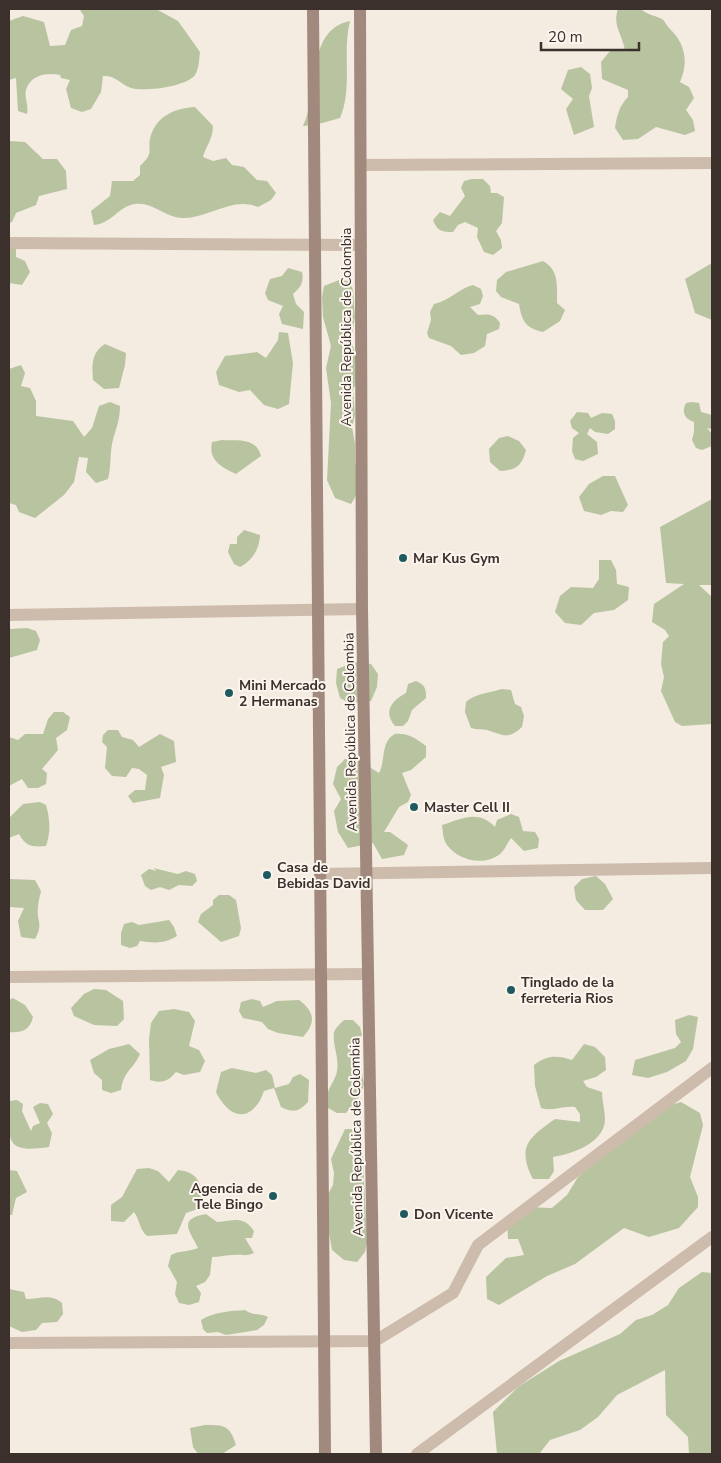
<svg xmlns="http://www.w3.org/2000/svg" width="721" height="1463" font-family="'Nunito Sans',sans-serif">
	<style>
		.green { fill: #b8c4a0 }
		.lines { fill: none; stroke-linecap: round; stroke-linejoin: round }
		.street { stroke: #cdbbac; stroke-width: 12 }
		.secondary { stroke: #a18a7d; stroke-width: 12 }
		.poi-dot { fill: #1f5a5e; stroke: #fbf5ee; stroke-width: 2 }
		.labels { text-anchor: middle; stroke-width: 4; stroke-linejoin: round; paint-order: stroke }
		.street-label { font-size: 14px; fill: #3b302b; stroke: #fbf5ee }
		.poi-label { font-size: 14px; font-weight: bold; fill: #3b302b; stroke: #fbf5ee; text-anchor: start }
	</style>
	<rect width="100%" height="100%" fill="#f4ebe1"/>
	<path class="green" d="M76 9H156L178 21 200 52C199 59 199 69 195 75 186 87 143 92 131 88 120 84 115 75 103 76L101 92 91 109 82 112 71 108 66 89 70 80 61 78 60 75C47 72 30 75 26 90 24 98 29 105 27 114L18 111 16 78 9 80V21L23 16 44 22 50 46 65 45 71 30 82 26 84 16 80 10Z
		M618 9H641C647 15 654 15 662 19 665 21 666 25 669 28 685 43 689 61 680 82L689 87 694 98 686 110 693 120 695 131 685 135 656 127 638 139 623 140 615 128C617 116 619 106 628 97V90L602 79 601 62 610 51H625C623 35 612 26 618 9Z
		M350 21C342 52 353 88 340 118L315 125 303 126C319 94 305 30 350 21Z
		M581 67 590 74 592 88 589 96 594 127 574 135 566 109 573 99 561 89 568 70Z
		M195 107 213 126C213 139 206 146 203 157L213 161 226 158 232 165 244 167 257 180 267 181 276 193 271 200 258 207C232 196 208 219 182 218 165 217 151 201 135 204 119 206 111 224 94 225L91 211 110 196 112 181H133L140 175V166C156 151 146 150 151 135 158 115 176 108 195 107Z
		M9 141 25 142 43 159H57L66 171 67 189 39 196 36 205 16 213 12 222 9 223Z
		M472 179H483L490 186 491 193H497L504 197 502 223 496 231 501 240 502 248 493 255 484 252 477 237 478 228 465 222 458 225 453 232C442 232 437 231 433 220L440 212 450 216 465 196 461 188 464 181Z
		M9 240 16 246V257L25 261 30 272 22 285 9 283Z
		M543 261C559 270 557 285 557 303L565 310 560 321 543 332C526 328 522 322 519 304L501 297 496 291 497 280 506 272Z
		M712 263V320L695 313 685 279Z
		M288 268 302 272C304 282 301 287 293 294L296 304 304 312 303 329 282 324 279 314 283 306 268 300 265 293 270 279 282 276Z
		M339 280 349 281 353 290 355 317 351 340 362 374 353 389 355 415 352 427 355 444V463L362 486 351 504 335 498 327 480 331 403 326 368 331 346 323 317 322 297 324 286Z
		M473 285 481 289 483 296 480 304 470 307 478 315C489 314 494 314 500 323L499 329 487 334 485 346 474 353 461 355 451 346 429 338 427 333 431 320 430 312 434 304C449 301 458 289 473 285Z
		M279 332 288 333 293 363 289 404 278 409 264 405 250 390 239 392 219 385 216 372 225 356 257 352 266 358 278 340Z
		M105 344 126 353 125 365 119 388 104 389 93 380C92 365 91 353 105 344Z
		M21 365 25 373 21 386 30 388 36 401V416L73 421 84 437 92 428 99 406 110 402 120 406C120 422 115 430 112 444 110 456 111 467 108 479L96 483 86 472 88 458 79 457 74 482 64 495 35 518 19 512 16 505 9 503V369Z
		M692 402 699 403 701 412 712 415V429L707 428 712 434V446L702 450 696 448 692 440 694 432V422C685 419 681 412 686 403Z
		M577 412 588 413 591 418 602 413 612 414 615 421V429L608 434 595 432 590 428 587 434 597 442 598 454 583 461 575 459 572 451 573 438 579 433 572 428 570 421Z
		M508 436 519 441 526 450C522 466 516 470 500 471L490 462 489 449 499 438Z
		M222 440C238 441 256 437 261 456L236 474C221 467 208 460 212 442Z
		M603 476H615L628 505 623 512 611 511 601 515 584 511 579 497 589 484Z
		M712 499V585H699L712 597V724L682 726 675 722 661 691 664 677 661 664 663 642 669 636 665 630 652 622 654 604 684 584 666 583 660 527Z
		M244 530 260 535C260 548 252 561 240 567L234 564 228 552 230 544H237V537Z
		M599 560H611L616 570 617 584 629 587 628 600 614 610 594 613 581 625 565 623 555 612 560 596 571 587 593 588 599 579Z
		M27 628 36 631 40 640 37 650 9 658V629Z
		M355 662 371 664 378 674 377 687 371 701 349 703 340 698 336 683 337 669Z
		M416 681C425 685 426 688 426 698L412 710 408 721 403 726H395C383 712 391 701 406 693L408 684Z
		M502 689 511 690 515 704 521 707 524 716 522 727C508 740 503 735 487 730 482 729 477 730 471 728L465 712 466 702C476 693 490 693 502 689Z
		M54 712H63L70 717 67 730 56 738 58 750 42 769 47 773 46 784 38 788H28L22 779 9 786V737L18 740 25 734H43L48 719Z
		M108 730H118L122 737 133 740 139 747 160 734 174 741 176 762 161 767 164 775 160 798 133 803 128 796 135 790H145L147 775 139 769 132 768 126 777 112 776 105 768 107 747 102 742 103 735Z
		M395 734C408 733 415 738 426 746V757L411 770 402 773 411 795 408 802 399 807 384 832H390L408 845 404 855 382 859 373 843 348 848 338 832 334 811 341 799 333 784 337 767 345 759H356L379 773C386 761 380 742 395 734Z
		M40 802 46 805C50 819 51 832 46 846 33 847 26 847 19 834L9 838V818L23 804Z
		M511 814 519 817 523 831 535 832 539 839 538 848 524 851 511 838C508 842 504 851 500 854 483 867 458 860 447 845 443 840 443 831 442 825 462 819 478 809 495 827L497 820Z
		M153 868 178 874 186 871 195 874 197 881 192 886 179 885 169 890 160 887 151 890 145 886 141 875 149 869 157 871Z
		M596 876 605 884 613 899 603 910H585L576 900 574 887 582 879Z
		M9 879 35 880 41 891C40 896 38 902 38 907 36 921 44 923 35 939L21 937 18 921 24 908 9 907Z
		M219 895H229L236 900 241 928 239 936 221 942 198 922 201 914 213 905V900Z
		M169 920 174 927 177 936C164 944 154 943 140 941L137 946 130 948 121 945V933L124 924 132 922 139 925Z
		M94 989 106 990 123 1001 124 1019 117 1026 94 1025 74 1016 71 1008 84 994Z
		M13 998 25 1005 33 1017C30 1030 22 1033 9 1032V1000Z
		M252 999 260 1001 263 1007 277 1001 299 1000C315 1012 316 1023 303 1037L278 1033 268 1029 262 1022 243 1018 239 1011 241 1002Z
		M174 1009 189 1012 195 1021 189 1046 199 1050 205 1061 200 1072 184 1075 176 1072C168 1081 163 1084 150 1080L149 1039 151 1023 159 1011Z
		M689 1015 698 1017 693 1049 686 1061 667 1072 648 1078 632 1075 635 1060 675 1048 681 1042 676 1034 675 1020Z
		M344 1020H353L360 1027 362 1035 356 1042 364 1084 360 1096 346 1113H337L328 1108C325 1090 330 1090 336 1075 341 1060 332 1046 334 1032 336 1027 340 1024 344 1020Z
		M129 1044 140 1054C133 1070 124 1070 121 1090L111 1093 102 1090V1080L94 1073 90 1060 109 1049Z
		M584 1044 595 1047 605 1057 606 1070 596 1077 583 1081 587 1087 602 1092C602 1101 605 1111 605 1120 604 1143 572 1154 553 1157L554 1171 549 1179H533C516 1146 530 1137 555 1119L580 1122V1114L575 1107C562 1105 553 1112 541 1108L535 1086 534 1065C547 1055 557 1055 572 1060Z
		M232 1068 256 1073 266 1070 272 1075 275 1088 289 1084 293 1077 300 1074 309 1080 308 1102C299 1112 293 1113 281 1107L274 1088 264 1091C262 1096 260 1102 256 1106 240 1125 223 1107 216 1092L221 1072Z
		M17 1100 23 1104 22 1111 31 1131 33 1126 40 1123 33 1107 40 1103 48 1104 53 1114 47 1123 52 1133 49 1147C3 1154 9 1139 9 1101Z
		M681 1102 700 1113 703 1125 690 1177 698 1197V1207L679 1228 649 1237 624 1228 575 1264 547 1276 499 1305 487 1299 486 1277 506 1258 524 1255 518 1239H508L507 1221 525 1207 552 1208 567 1195 578 1177 653 1111Z
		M345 1129H351L357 1132 363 1157 367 1243 365 1252 357 1262 344 1260 332 1250 329 1233 327 1196 333 1185 334 1173 331 1159Z
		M149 1168 158 1171 169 1182 178 1170C200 1172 204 1187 201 1208L186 1213 177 1234 147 1236C139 1229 140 1220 134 1212L124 1222 111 1221V1205L122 1197 137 1169Z
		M9 1170 17 1171 27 1192 16 1198 12 1215H9Z
		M206 1214 217 1222C234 1221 243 1215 254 1231L252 1238H245L254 1253C245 1257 242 1254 233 1255 226 1255 220 1257 212 1257L210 1275 205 1282 196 1286 201 1293 199 1302 189 1305 179 1303 175 1294 177 1282 168 1266 171 1255C180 1250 189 1252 198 1248 190 1231 177 1219 206 1214Z
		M702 1272 712 1273V1454H689L688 1437 666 1415 665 1370 617 1395 598 1417 580 1430 550 1440 539 1454H497L493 1412 518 1387 559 1361 620 1334 636 1320 652 1315 668 1305 679 1288Z
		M9 1289 24 1292 26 1299C40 1299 51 1293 62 1303L63 1314 57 1322 42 1323 36 1330 22 1332 9 1326Z
		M245 1310C253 1316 260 1313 268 1317L264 1325 257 1330 226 1335 218 1332 207 1333 203 1329 201 1320C214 1312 230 1311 245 1310Z
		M205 1425C224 1425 230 1425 236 1445L222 1454H198L193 1447 190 1428Z"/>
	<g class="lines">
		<path class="street" d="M361 165 712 163
			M9 243 361 245
			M9 615 362 609
			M320 874 712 868
			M9 977 367 974
			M9 1343 375 1341 453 1293 478 1245 712 1068
			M417 1454 712 1237"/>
		<path class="secondary" d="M313 9 325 1454
			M360 9 362 609 376 1454"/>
	</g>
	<g class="poi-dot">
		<circle cx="403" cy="558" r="5"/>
		<circle cx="229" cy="693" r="5"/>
		<circle cx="414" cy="807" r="5"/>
		<circle cx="267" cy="875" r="5"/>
		<circle cx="511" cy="990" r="5"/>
		<circle cx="273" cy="1196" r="5"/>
		<circle cx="404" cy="1214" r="5"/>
	</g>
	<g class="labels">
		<g class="street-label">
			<text transform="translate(346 327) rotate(-90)" y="5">Avenida República de Colombia</text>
			<text transform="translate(350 732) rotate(-91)" y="5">Avenida República de Colombia</text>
			<text transform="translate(356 1137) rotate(-91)" y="5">Avenida República de Colombia</text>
		</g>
		<g class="poi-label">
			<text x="413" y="563">Mar Kus Gym</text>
			<text x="239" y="690">Mini Mercado<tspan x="239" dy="16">2 Hermanas</tspan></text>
			<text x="424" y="812">Master Cell II</text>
			<text x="277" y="872">Casa de<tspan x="277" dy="16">Bebidas David</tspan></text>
			<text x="521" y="987">Tinglado de la<tspan x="521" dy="16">ferreteria Rios</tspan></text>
			<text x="263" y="1193" text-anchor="end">Agencia de<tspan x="263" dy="16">Tele Bingo</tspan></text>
			<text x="414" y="1219">Don Vicente</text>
		</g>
	</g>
	<rect width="721" height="1463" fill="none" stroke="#3b302b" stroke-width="20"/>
	<path d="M541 42v8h98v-8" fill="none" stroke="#3b302b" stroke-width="2.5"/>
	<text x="548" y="42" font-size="15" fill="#3b302b" stroke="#fbf5ee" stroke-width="4" paint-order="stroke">20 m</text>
</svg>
